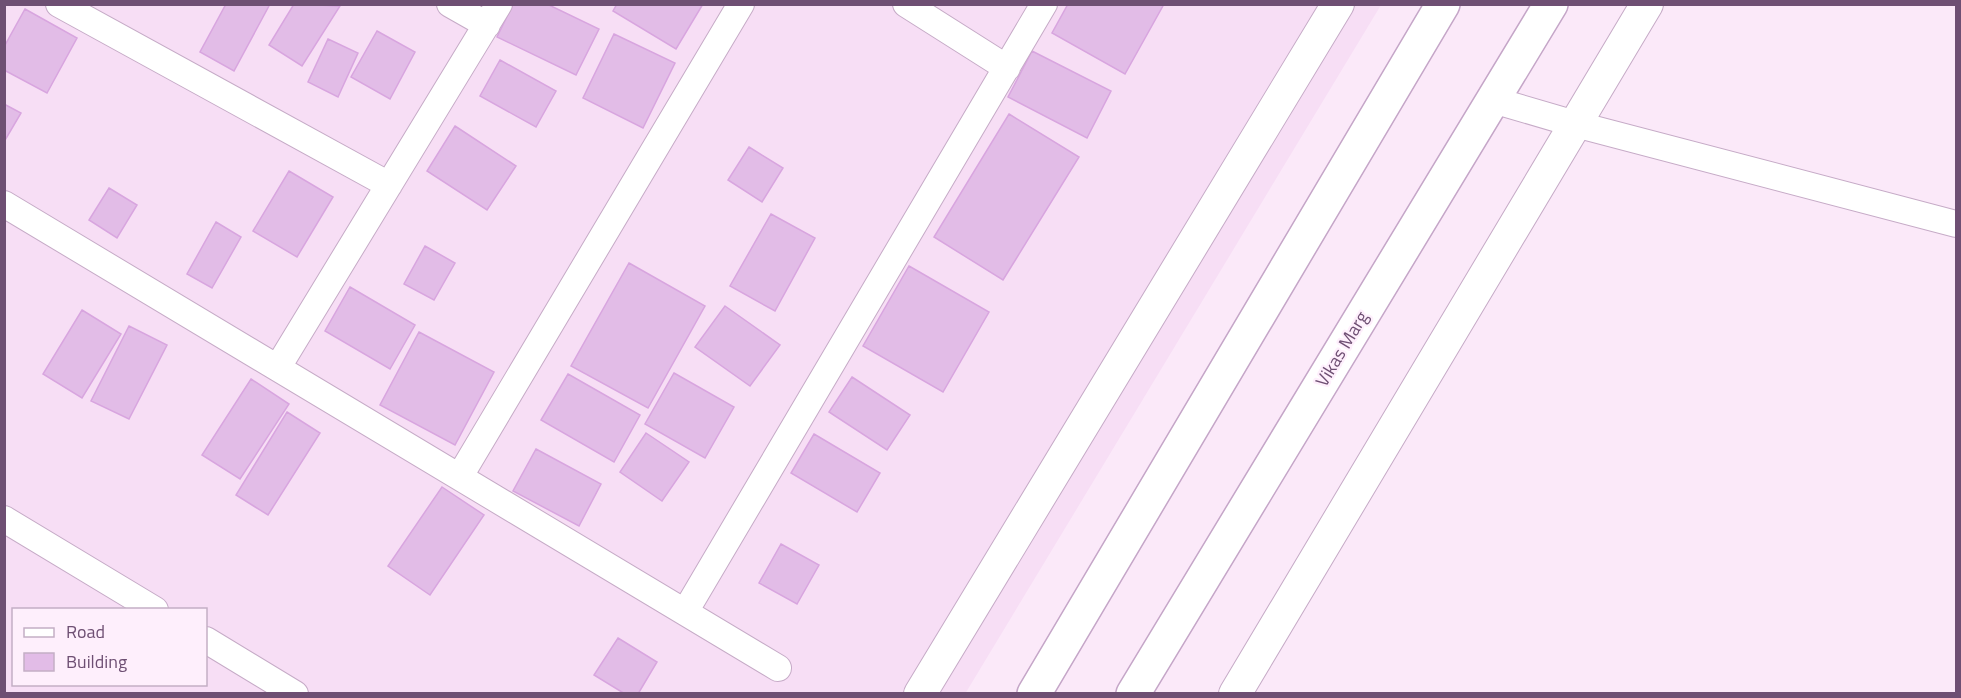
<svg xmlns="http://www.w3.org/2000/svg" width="1961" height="698" font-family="'Titillium Web',sans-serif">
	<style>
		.residential { fill: #f7def5; fill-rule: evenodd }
		.building { fill: #e2bce7; stroke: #d8a5df; stroke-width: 1.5 }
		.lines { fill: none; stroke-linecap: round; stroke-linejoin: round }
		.minor-casing { stroke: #c6abc7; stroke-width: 28 }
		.tertiary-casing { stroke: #c6abc7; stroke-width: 34 }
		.secondary-casing { stroke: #c5a6c8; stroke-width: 36 }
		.minor { stroke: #fff; stroke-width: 26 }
		.tertiary { stroke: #fff; stroke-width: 32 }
		.secondary { stroke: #fff; stroke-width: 33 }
		.labels { text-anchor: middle; stroke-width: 4.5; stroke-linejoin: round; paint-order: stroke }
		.street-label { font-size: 18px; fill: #6e4f73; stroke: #feeffc }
	</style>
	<rect width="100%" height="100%" fill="#fbe9f9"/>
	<path class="residential" d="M4 5H1381L965 694 5 693ZM14 610H206V684H14Z"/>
	<path class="building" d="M226 4H270L234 71 200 52Z
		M294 4 340 6 302 66 269 45Z
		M513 4H547L599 29 576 75 497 37Z
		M617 4H703L676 49 613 11Z
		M1068 4H1164L1125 74 1052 33Z
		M25 9 77 38 47 93 4 70V47Z
		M377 31 415 52 390 99 351 77Z
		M614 34 675 63 643 128 583 98Z
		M328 39 358 53 338 97 308 82Z
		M1032 51 1111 91 1087 138 1008 97Z
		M500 60 556 91 536 127 480 96Z
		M4 104 21 113 4 142Z
		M1009 114 1079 157 1003 280 934 237Z
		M455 126 516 166 487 210 427 171Z
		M749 147 783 168 762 202 728 180Z
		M289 171 333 197 297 257 253 231Z
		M109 188 137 205 117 238 89 220Z
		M771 214 815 238 775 311 730 286Z
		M216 222 241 237 212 288 187 274Z
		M425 246 455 263 434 300 404 284Z
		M629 263 705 306 648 408 571 366Z
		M909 266 989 312 943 392 863 346Z
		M350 287 415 325 390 369 325 331Z
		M725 306 780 345 750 386 695 347Z
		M82 310 121 334 82 398 43 374Z
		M129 326 167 345 129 419 91 401Z
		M419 332 494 372 455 445 380 405Z
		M674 373 734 407 705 458 645 424Z
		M568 374 640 415 614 462 541 420Z
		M852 377 910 415 887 450 829 412Z
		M251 379 289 404 240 479 202 455Z
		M287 412 320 433 268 515 236 495Z
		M646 433 689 462 662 501 620 472Z
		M814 434 880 473 857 512 791 473Z
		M536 449 601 484 579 526 513 491Z
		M442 487 484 515 430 595 388 566Z
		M781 544 819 565 797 604 759 583Z
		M618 638 657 662 638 694H625L594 675Z"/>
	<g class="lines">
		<g class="minor-casing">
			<path id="minor" d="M59 4 389 185
				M450 4 487 25
				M906 4 1007 68
				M1493 100 1575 124 1956 224
				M4 204 778 668
				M278 367 499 4
				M460 476 741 4
				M4 519 155 610
				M685 612 1044 4
				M206 640 295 694"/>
		</g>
		<g class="tertiary-casing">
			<path id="tertiary" d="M920 694 1338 4
				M1235 694 1647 4"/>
		</g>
		<g class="secondary-casing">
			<path id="secondary" d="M1034 694 1443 4
				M1133 694 1551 4"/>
		</g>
		<use href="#minor" class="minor"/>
		<use href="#tertiary" class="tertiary"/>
		<use href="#secondary" class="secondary"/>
	</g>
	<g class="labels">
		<g class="street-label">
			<text transform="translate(1342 349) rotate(-59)" y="6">Vikas Marg</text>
		</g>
	</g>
	<rect width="1961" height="698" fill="none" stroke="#6e4f73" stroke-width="12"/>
	<rect x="12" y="608" width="195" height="78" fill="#feeffc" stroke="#c4afc5" stroke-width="1.5"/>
	<rect x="24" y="628" width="30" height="9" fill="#ffffff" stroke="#c4afc5" stroke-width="1.5"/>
	<text x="66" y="638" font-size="18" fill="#6e4f73">Road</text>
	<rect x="24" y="653" width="30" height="18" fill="#e2bce7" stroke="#c4afc5" stroke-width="1.5"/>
	<text x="66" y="668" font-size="18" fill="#6e4f73">Building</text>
</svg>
